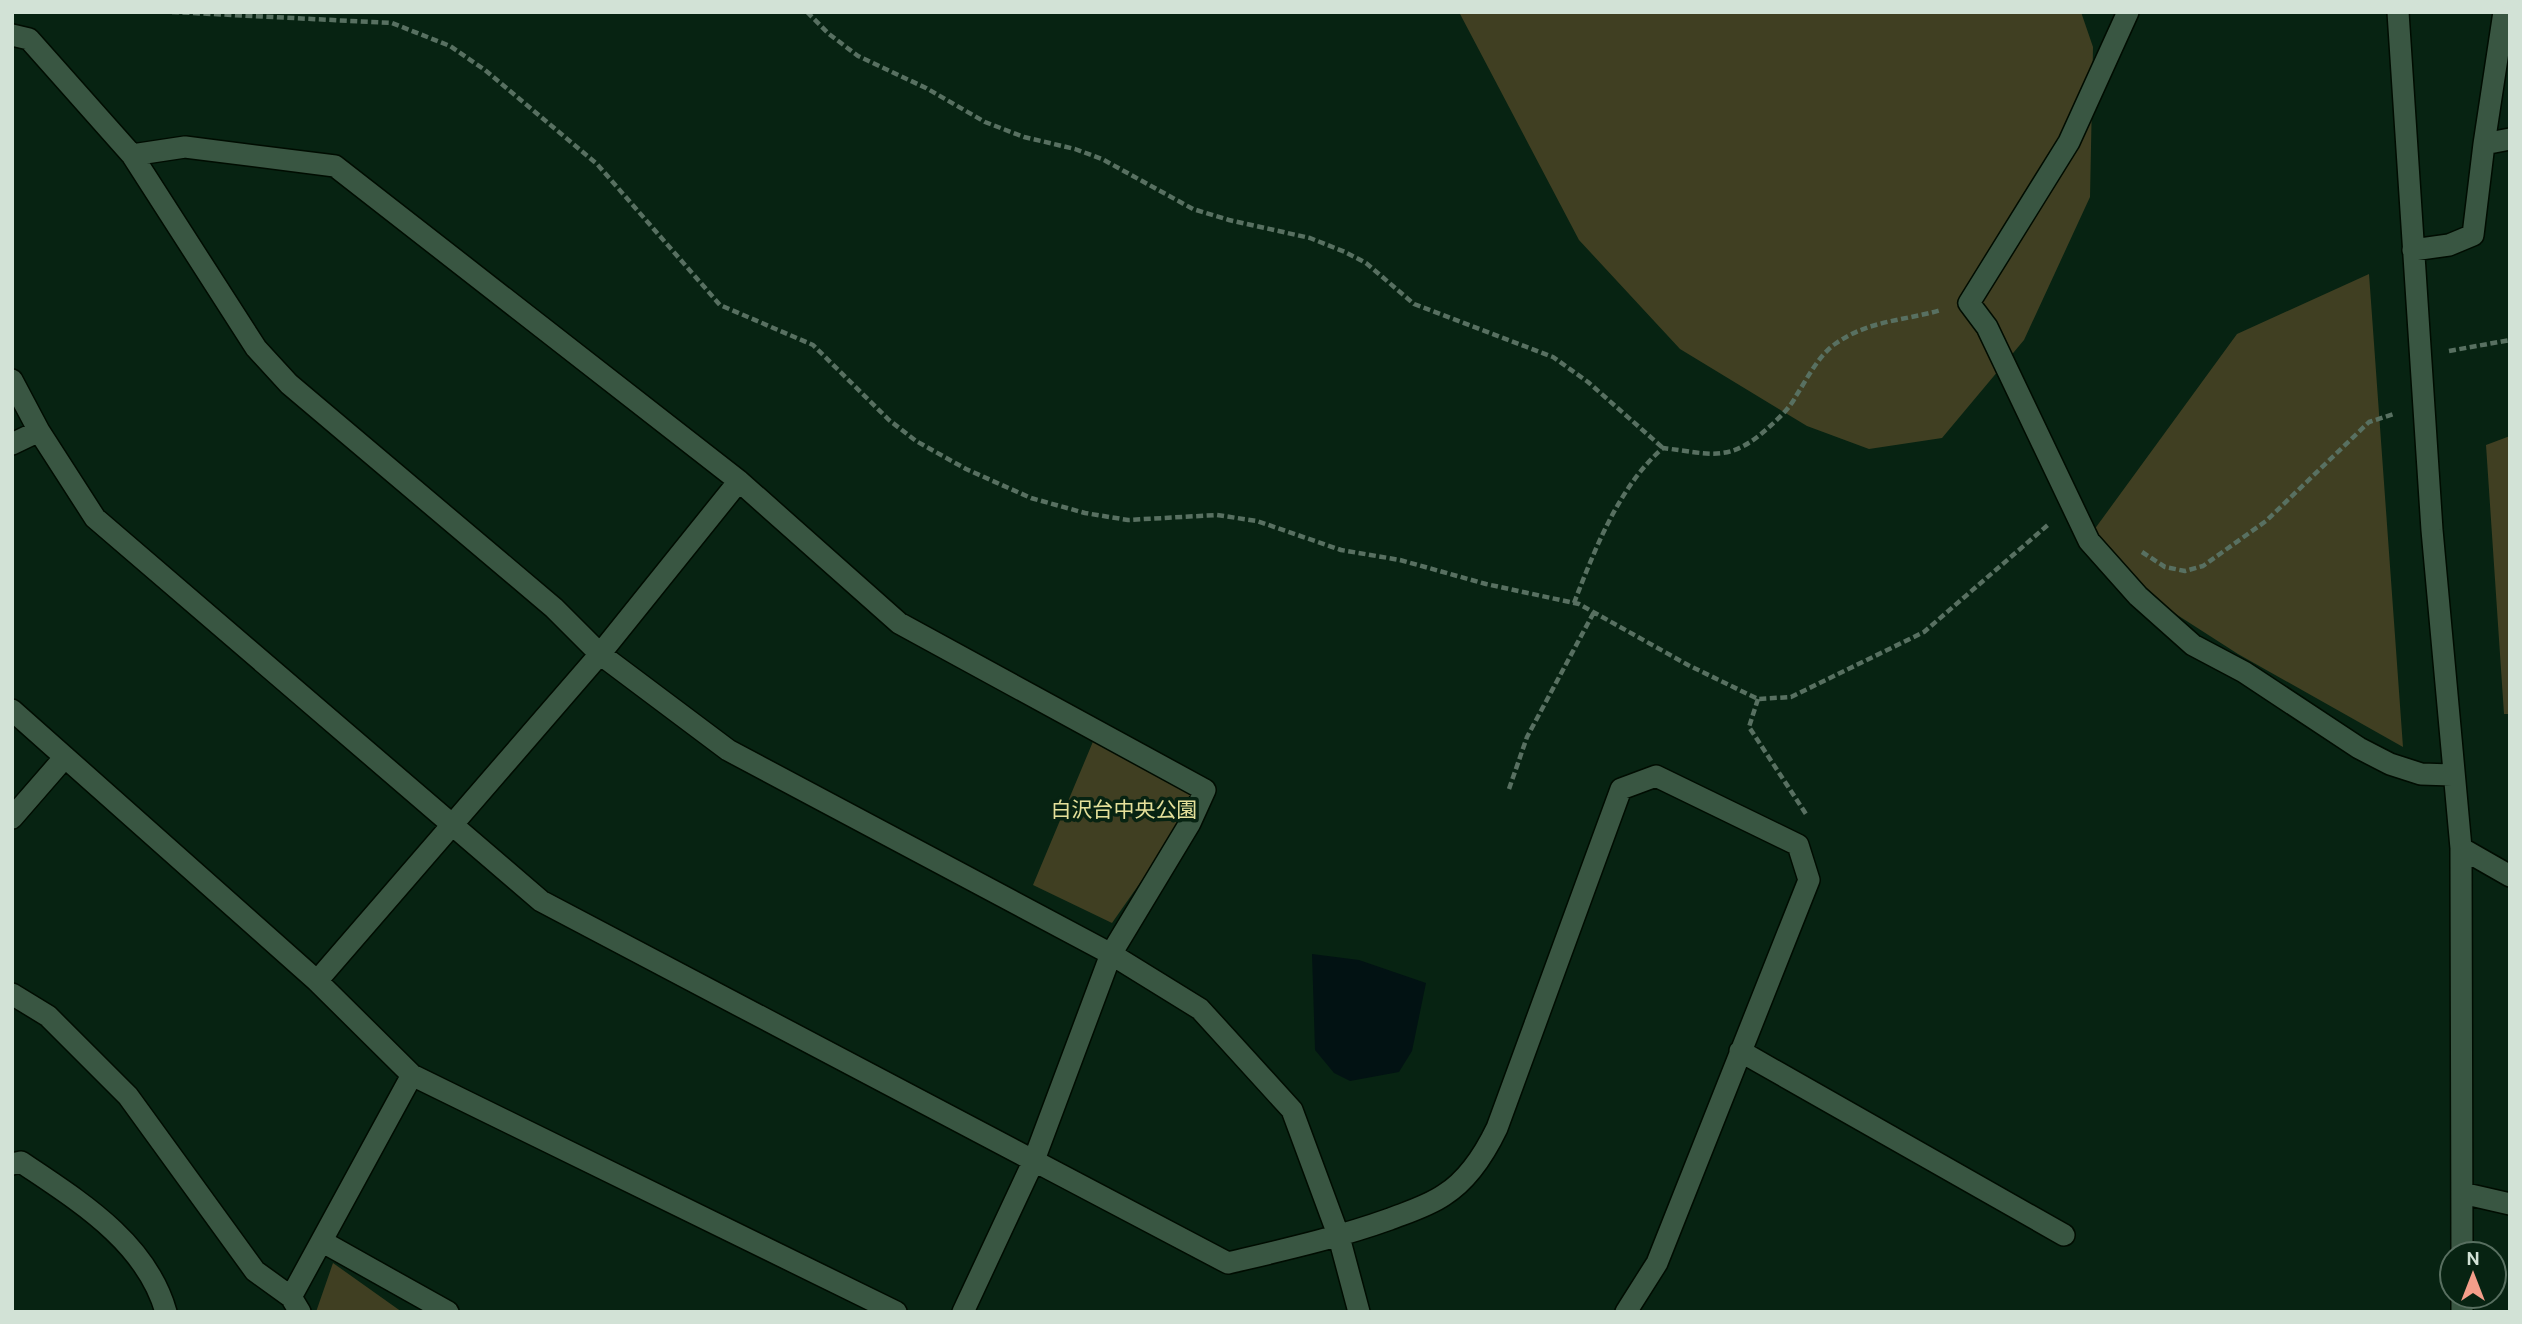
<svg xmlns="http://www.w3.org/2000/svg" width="2522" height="1324" font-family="Overpass,'Noto Sans JP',sans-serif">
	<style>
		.green { fill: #403f22 }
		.water { fill: #021213 }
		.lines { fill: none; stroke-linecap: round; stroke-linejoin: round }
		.minor-casing { stroke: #000c01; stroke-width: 24 }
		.path { stroke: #587061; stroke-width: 4.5; stroke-dasharray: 7 3.5; stroke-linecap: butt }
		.minor { stroke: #395642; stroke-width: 21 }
		.labels { text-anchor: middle; stroke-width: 7; stroke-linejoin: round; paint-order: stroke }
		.park-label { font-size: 21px; fill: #e4e09a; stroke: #072312 }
	</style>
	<rect width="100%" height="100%" fill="#072312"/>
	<path class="green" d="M1459 12H2081L2093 47 2090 197 2024 340 1942 438 1869 449 1807 426 1680 349 1579 240Z
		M2369 274 2403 747 2238 654 2157 602 2094 530 2237 334Z
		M2510 436V714H2504L2486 445Z
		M1097 732 1205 790 1112 923 1033 885Z
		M333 1263 402 1312H316Z"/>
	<path class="water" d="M1312 954 1359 960 1426 983 1412 1051 1399 1072 1350 1081 1334 1073 1315 1050Z"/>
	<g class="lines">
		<g class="minor-casing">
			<path id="minor" d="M2128 12 2069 142 1969 303 1987 327 2089 541 2138 596 2193 645 2244 672 2359 748 2390 764 2421 774 2452 775
				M2398 12 2432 530 2461 848 2462 1254
				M12 35 29 39 132 155 256 348 289 384 554 608 600 654 728 750 1111 954 1200 1009 1292 1110 1339 1237 1359 1312
				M2484 144 2504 12
				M132 155 185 147 335 166 739 481 899 623 1205 790 1190 823 1111 954 1034 1160 963 1312
				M2413 250 2449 245 2473 235 2484 144 2510 139
				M12 380 39 431 12 444
				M39 431 95 518 541 901 1228 1263C1283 1250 1337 1238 1390 1219 1408 1212 1428 1206 1444 1195 1468 1180 1485 1153 1497 1128L1621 789 1656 776 1798 845 1809 880 1657 1263 1626 1312
				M12 710 317 981 412 1075 896 1312
				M12 818 65 757
				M2461 848 2510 876
				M317 981 600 654 739 481
				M12 994 48 1016 128 1096 255 1271 291 1297 300 1312
				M1740 1051 2064 1235
				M12 1164 21 1162C77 1200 146 1241 166 1312
				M2462 1193 2510 1204
				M323 1242 448 1312
				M2462 1296V1312
				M291 1297 412 1075"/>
		</g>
		<path class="path" d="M172 12 392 23 450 46 485 70 597 164 720 305 813 345 889 420 916 441 966 469 1031 498 1085 513 1128 520 1217 515 1257 521 1341 550 1400 560 1486 584 1579 604 1688 665 1758 699 1791 697 1924 632 2049 524
			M807 12 829 34 858 56 926 88 985 122 1024 137 1075 149 1102 159 1193 209 1229 220 1310 238 1345 252 1366 263 1414 304 1553 357 1588 382 1663 448
			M2449 351 2510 340
			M2142 552 2165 567 2185 571 2203 566 2266 521 2369 422 2394 414
			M1574 603C1595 549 1619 486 1663 448 1712 454 1729 463 1768 428 1778 419 1790 408 1796 396 1807 379 1818 356 1835 344 1869 320 1903 321 1941 310
			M1758 699 1749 727 1806 814
			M1509 789 1527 737 1594 612"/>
		<use href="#minor" class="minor"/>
	</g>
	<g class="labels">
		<g class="park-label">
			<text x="1124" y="817">白沢台中央公園</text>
		</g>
	</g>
	<rect width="2522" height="1324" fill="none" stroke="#d2e2d6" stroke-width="28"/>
	<g transform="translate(2473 1275)"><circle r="33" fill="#072312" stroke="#586f60" stroke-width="2"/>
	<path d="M0-5L12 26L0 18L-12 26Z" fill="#f49e8a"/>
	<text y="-10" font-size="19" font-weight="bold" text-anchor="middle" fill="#d2e2d6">N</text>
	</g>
</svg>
